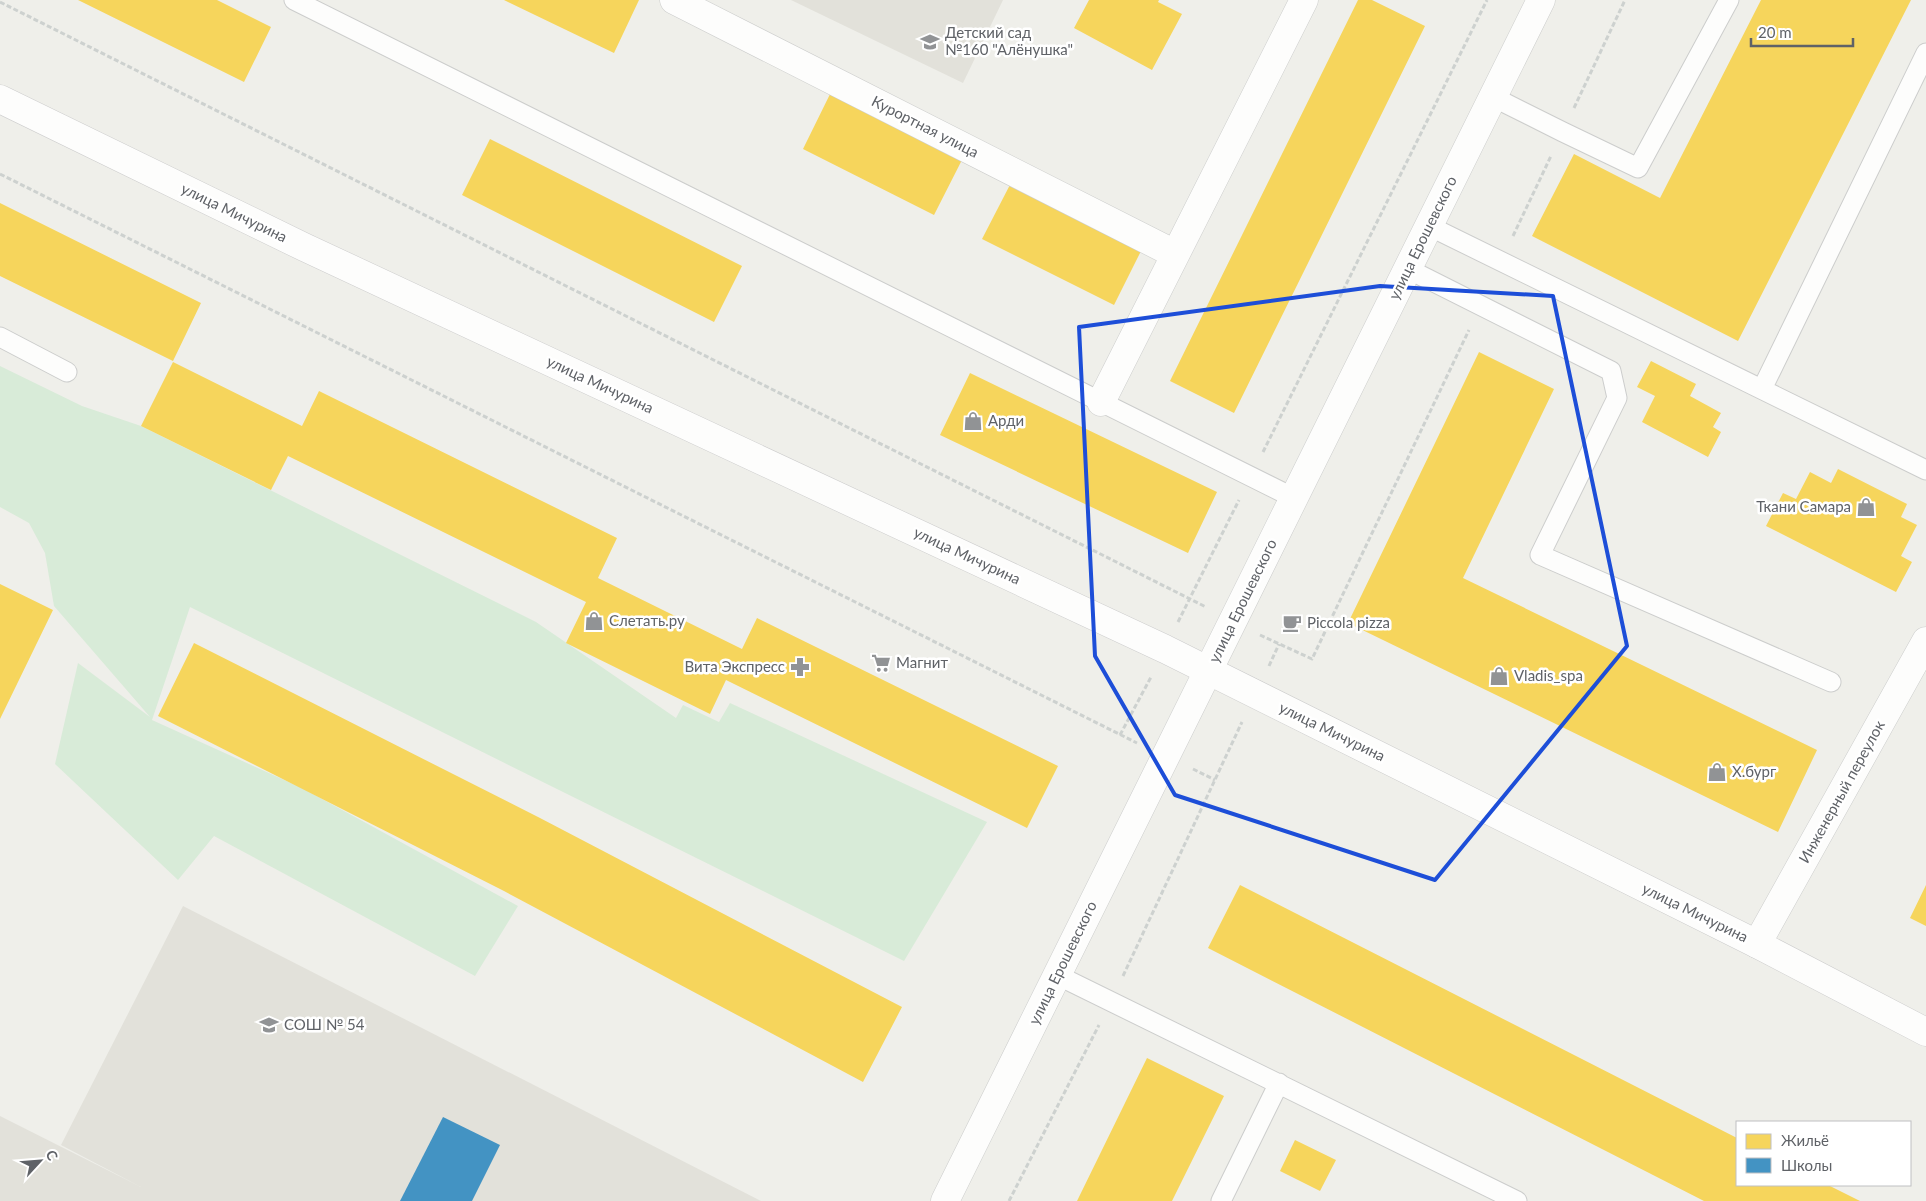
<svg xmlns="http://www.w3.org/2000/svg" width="1926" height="1201" font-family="Lato,sans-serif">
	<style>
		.education { fill: #e2e1da }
		.green { fill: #d8ebd8 }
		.homes { fill: #f6d55c }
		.schools { fill: #4393c3 }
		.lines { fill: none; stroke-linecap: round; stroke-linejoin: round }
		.service-casing { stroke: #cccdcc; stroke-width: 21 }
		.minor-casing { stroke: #cccdcc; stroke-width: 29 }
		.secondary-casing { stroke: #cdcdcd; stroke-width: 29 }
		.path { stroke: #cdd1cf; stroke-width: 3; stroke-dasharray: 5 2.5; stroke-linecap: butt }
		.service { stroke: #fdfdfc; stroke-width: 19 }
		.minor { stroke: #fdfdfc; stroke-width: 28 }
		.secondary { stroke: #fdfdfc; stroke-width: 28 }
		.marked { fill: none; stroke: #1d4ed8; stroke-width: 4; stroke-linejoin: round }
		.labels { text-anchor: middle; stroke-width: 5; stroke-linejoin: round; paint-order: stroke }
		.poi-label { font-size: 15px; fill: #5f6267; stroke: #fff; text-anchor: start }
		.street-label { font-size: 15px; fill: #5f6267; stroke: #fff }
	</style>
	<rect width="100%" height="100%" fill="#efefea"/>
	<path class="education" d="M791 0H1003L963 83Z
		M183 906 761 1201H0V1116L141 1187 61 1145Z"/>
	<path class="green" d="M0 366 82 406 141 426 536 622 676 718 683 705 719 722 730 703 987 822 904 961 190 607 152 720 302 788 518 906 475 976 214 836 178 880 55 764 78 663 150 717 54 606 45 553 29 523 0 507Z"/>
	<path class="homes" d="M78 0H217L271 27 244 82Z
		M504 0H639L614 53Z
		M1089 0H1159L1158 2 1182 14 1152 70 1074 28Z
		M1358 0H1372L1425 26 1234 413 1170 381Z
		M1761 0H1911L1738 341 1532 236 1574 154 1660 198Z
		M834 86 966 152 934 215 803 149Z
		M490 139 742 266 714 322 462 195Z
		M1014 177 1145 243 1114 305 982 239Z
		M0 203 201 303 173 361 0 276Z
		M1479 352 1554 389 1463 578 1817 750 1778 832 1348 623Z
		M1651 361 1696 384 1690 396 1721 413 1713 427 1721 432 1708 457 1642 422 1655 396 1637 387Z
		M173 362 302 426 319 391 617 538 598 578 742 649 757 618 1058 766 1027 828 726 680 710 714 566 643 586 602 288 456 271 490 141 426Z
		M970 373 1217 492 1188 553 940 435Z
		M1838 469 1907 504 1901 517 1917 525 1901 556 1912 562 1896 592 1766 526 1783 493 1796 499 1810 472 1831 483Z
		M0 584 53 610 0 719Z
		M194 643 540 818 902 1007 863 1082 504 891 158 716Z
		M1240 885 1737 1138V1185H1828L1860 1201H1704L1208 948Z
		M1926 885V926L1910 918Z
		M1147 1058 1224 1096 1172 1201H1077Z
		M1295 1140 1336 1160 1320 1191 1280 1171Z"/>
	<path class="schools" d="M443 1117 500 1145 472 1201H400Z"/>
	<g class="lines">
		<g class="service-casing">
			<path id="service" d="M294 0 1294 498
				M1493 97 1563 132 1638 168 1729 0
				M1429 226 1926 470
				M1408 269 1611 371 1617 398 1540 555 1831 682
				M0 337 67 372
				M1762 389 1926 53
				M1057 975 1517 1201
				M1221 1201 1279 1083"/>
		</g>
		<g class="minor-casing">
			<path id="minor" d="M674 0 1175 254
				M1101 402 1304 0
				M1757 944 1926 641
				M945 1201 1541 0"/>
		</g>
		<g class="secondary-casing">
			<path id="secondary" d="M0 99 304 247 1165 649 1757 944 1926 1032"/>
		</g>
		<path class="path" d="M0 2 1206 607
			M1574 108 1625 0
			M0 174 1137 743
			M1513 236 1551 156
			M1263 452 1487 0
			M1178 622 1239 500
			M1260 635 1312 659 1469 330
			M1269 666 1279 644
			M1120 735 1151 677
			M1193 769 1215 780
			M1123 976 1242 722
			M1009 1201 1099 1025"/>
		<use href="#service" class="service"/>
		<use href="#minor" class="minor"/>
		<use href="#secondary" class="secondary"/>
	</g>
	<path class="marked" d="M1380 286 1553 296 1627 646 1435 880 1175 795 1095 656 1079 327Z"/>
	<defs>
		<g id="school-bare" transform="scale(1.5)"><path d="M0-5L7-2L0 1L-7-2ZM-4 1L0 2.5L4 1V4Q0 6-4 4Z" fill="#919395" stroke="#fff" stroke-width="2.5" paint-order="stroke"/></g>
		<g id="shop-bare" transform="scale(1.5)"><path d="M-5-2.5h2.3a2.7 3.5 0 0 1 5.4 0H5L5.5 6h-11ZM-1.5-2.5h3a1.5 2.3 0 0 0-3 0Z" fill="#919395" stroke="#fff" stroke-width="2.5" paint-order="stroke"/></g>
		<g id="cafe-bare" transform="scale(1.5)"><path d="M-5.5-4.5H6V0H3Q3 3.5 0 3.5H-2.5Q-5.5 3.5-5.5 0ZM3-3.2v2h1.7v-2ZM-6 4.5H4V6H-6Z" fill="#919395" stroke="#fff" stroke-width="2.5" paint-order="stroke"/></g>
		<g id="supermarket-bare" transform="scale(1.5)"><path d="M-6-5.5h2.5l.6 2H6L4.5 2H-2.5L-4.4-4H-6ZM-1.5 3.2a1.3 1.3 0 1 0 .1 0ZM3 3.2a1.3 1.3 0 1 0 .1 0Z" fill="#919395" stroke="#fff" stroke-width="2.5" paint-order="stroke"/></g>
		<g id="pharmacy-bare" transform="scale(1.5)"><path d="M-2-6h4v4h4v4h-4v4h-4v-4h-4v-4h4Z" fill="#919395" stroke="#fff" stroke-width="2.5" paint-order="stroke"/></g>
	</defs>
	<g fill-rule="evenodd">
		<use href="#school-bare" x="930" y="42"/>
		<use href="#shop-bare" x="973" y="421"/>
		<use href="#shop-bare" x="1866" y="507"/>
		<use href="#shop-bare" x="594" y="621"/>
		<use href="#cafe-bare" x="1292" y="623"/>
		<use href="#supermarket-bare" x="881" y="663"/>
		<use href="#pharmacy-bare" x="800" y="667"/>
		<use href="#shop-bare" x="1499" y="676"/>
		<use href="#shop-bare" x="1717" y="772"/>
		<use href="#school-bare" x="269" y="1025"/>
	</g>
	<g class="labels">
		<g class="poi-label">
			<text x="945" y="38">Детский сад<tspan x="945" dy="17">№160 "Алёнушка"</tspan></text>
			<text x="988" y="426">Арди</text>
			<text x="1851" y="512" text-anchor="end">Ткани Самара</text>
			<text x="609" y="626">Слетать.ру</text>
			<text x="1307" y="628">Piccola pizza</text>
			<text x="896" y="668">Магнит</text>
			<text x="785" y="672" text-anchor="end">Вита Экспресс</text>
			<text x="1514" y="681">Vladis_spa</text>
			<text x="1732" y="777">Х.бург</text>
			<text x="284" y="1030">СОШ № 54</text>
		</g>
		<g class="street-label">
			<text transform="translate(925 127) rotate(27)" y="5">Курортная улица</text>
			<text transform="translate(234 213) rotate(26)" y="5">улица Мичурина</text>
			<text transform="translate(1423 238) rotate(-64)" y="5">улица Ерошевского</text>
			<text transform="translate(600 385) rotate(25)" y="5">улица Мичурина</text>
			<text transform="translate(967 556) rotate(25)" y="5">улица Мичурина</text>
			<text transform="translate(1243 601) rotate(-64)" y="5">улица Ерошевского</text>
			<text transform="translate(1332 732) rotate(26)" y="5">улица Мичурина</text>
			<text transform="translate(1842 792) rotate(-61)" y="5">Инженерный переулок</text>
			<text transform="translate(1695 913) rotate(26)" y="5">улица Мичурина</text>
			<text transform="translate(1063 963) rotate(-64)" y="5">улица Ерошевского</text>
		</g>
	</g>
	<rect x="1736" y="1121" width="175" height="65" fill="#ffffff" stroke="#bfc0c2"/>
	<rect x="1746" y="1134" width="25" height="15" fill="#f6d55c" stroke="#bfc0c2"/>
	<text x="1781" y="1146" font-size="15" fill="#5f6267">Жильё</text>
	<rect x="1746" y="1158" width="25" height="15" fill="#4393c3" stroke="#bfc0c2"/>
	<text x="1781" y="1171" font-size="15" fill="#5f6267">Школы</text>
	<g transform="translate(40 1161) rotate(64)" stroke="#ffffff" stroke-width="4" paint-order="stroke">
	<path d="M0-4L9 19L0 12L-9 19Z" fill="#5f6267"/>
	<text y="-8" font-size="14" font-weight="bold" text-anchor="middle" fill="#5f6267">С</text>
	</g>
	<path d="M1751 38v8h102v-8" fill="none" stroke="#5f6267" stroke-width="2.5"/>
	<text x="1758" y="38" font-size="15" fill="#5f6267" stroke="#ffffff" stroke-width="4" paint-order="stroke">20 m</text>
</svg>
